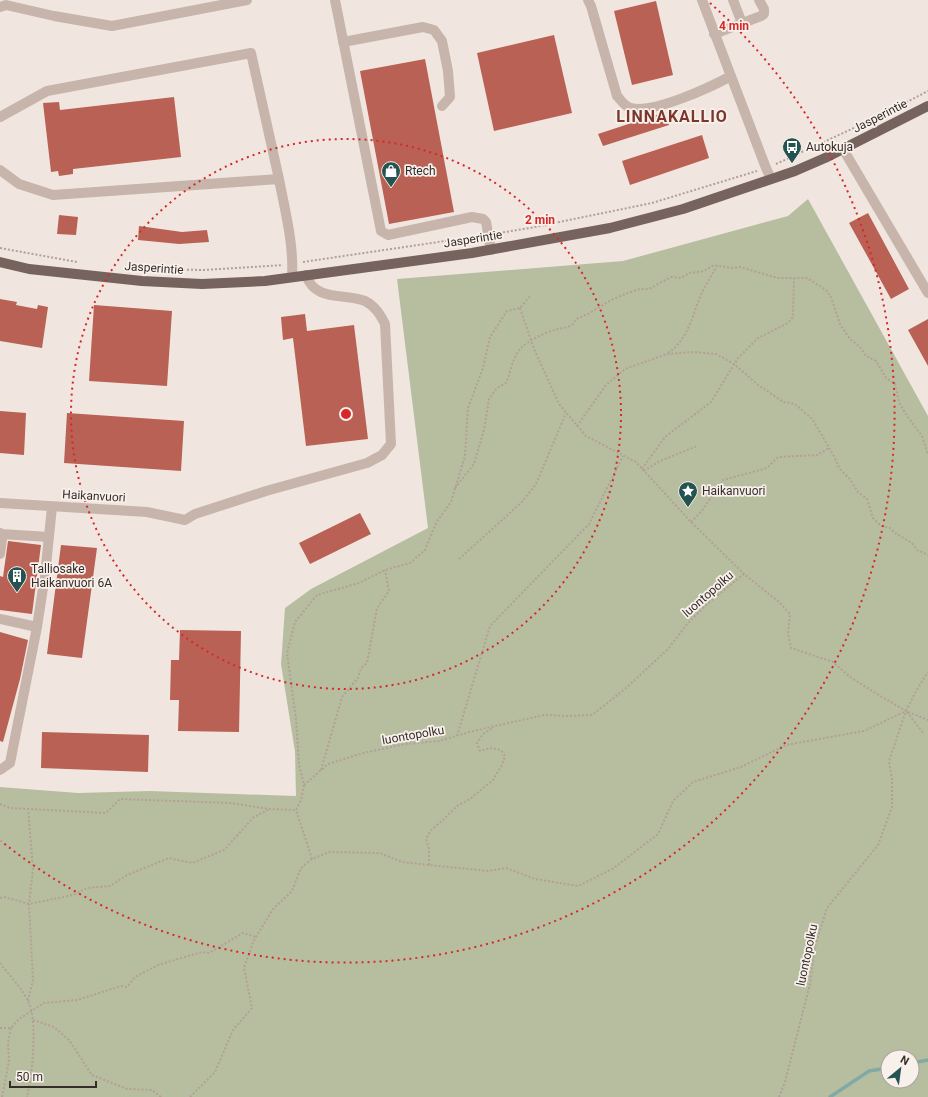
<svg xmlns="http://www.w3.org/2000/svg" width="928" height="1097" font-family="Roboto,sans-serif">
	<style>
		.green { fill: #b7bea0; fill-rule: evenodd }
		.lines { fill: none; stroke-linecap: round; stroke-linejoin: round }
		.stream { stroke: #81aaa7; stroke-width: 3.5 }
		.building { fill: #b96154 }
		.path { stroke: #b39f96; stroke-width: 2; stroke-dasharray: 2 2; stroke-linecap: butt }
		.minor { stroke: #c7b5ac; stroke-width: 10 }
		.major { stroke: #76635d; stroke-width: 10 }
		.ring { fill: none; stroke: #d62828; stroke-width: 2; stroke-dasharray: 2 4 }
		.labels { text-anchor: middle; stroke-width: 3.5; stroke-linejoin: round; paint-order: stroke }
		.street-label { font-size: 12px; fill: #362c2a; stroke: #f8f1eb }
		.poi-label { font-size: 12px; fill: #362c2a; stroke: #f8f1eb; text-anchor: start }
		.district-label { font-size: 16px; font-weight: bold; letter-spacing: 1px; fill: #7c362c; stroke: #f8f1eb }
		.centre { fill: #d62828; stroke: #f8f1eb; stroke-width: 2 }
		.ring-label { font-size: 12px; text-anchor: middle; font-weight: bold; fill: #d62828; stroke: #f8f1eb; stroke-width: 3.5; stroke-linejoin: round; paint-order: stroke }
	</style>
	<rect width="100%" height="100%" fill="#f0e6df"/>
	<path class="green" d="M808 199 928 416V1097H0V787L78 793 150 791 296 796 295 752 281 664 285 608 311 589 428 528 397 279 623 261 788 216ZM888 1057H912V1081H888Z"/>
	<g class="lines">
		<path class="stream" d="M912 1063 928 1060
			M830 1097 869 1071 888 1068"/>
	</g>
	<path class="building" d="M656 1 673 75 632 85 614 11Z
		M554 35 572 113 494 131 477 53Z
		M425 59 454 212 389 224 360 71Z
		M174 97 181 157 73 169V174L59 176 58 171 51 172 43 103 59 102 60 110Z
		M665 112 669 125 603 146 598 134Z
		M702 135 709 158 630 185 622 161Z
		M868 213 909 289 891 299 849 223Z
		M59 215 78 217 76 235 57 234Z
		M139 226 182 232 207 230 209 242 179 244 138 240Z
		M0 299 17 302 16 305 37 309 38 305 48 307 42 348 0 341Z
		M94 305 172 311 167 386 89 381Z
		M305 314 307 331 354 325 368 439 306 446 293 338 283 340 281 317Z
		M928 319V366L908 330Z
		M0 411 26 413 24 455 0 453Z
		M67 413 184 421 181 471 64 463Z
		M360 513 371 534 310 564 299 543Z
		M8 541 41 545 32 614 0 610V576L3 577Z
		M61 545 97 548 82 658 47 654Z
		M180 630 241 631 239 732 178 731 179 700H170L171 660H179Z
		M0 632 28 640 20 679 3 742 0 741Z
		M42 732 149 735 148 772 41 768Z"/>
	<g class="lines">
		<path class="path" d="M776 164 882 115 928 91
			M499 233 530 228 652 203 757 171
			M0 248 77 262
			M303 262 479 236
			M139 269 204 270 283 265
			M520 308 534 349 559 404 586 436 636 462 691 522 744 574 779 602 790 614 788 634 791 648 833 662 850 677 877 694 906 711 928 720
			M668 353C686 341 691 321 698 302 703 289 710 278 717 266
			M577 426 606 385 625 369 667 354 693 352 716 354 734 364 757 384 783 402 795 404 813 420 835 458 839 468 849 478 858 492 867 499 873 518 881 526 890 528 895 533 912 543 917 550 928 555
			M642 469 665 437 711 402 738 358 758 338 788 323 793 317 794 278
			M644 471 658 462 697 446
			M455 488 474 464 484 430 489 399 497 388 506 383C511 371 512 358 521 348 529 340 544 333 555 330 563 327 572 329 576 319L590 313 611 300 625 294 640 289H649L671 277 681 278 689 273 704 271 714 265 731 268 740 267 778 278H807L826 290 831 297 840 324 850 339 860 347 866 356 876 361 886 378 895 384 899 402 907 416 922 436 928 455
			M691 522 701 512 723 480 767 468 778 457 817 455 829 448
			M459 559 522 502 536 484 566 413
			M907 712 924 734
			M457 736 490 626 589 524 623 456
			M321 770 342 697 358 678 361 668 367 663 377 608 389 591 385 570
			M304 785 328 764 363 753 406 744 439 741 469 732 544 715 569 716 592 715 625 689 668 649 688 623 707 604 744 574
			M0 804 10 808 106 813 120 799 231 803 269 809 296 810
			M28 808 33 869 29 904 33 980 28 1001
			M312 859 296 810 301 800 304 785 299 764 296 719 287 653 295 622 317 595 359 583 385 570 410 563 425 550 436 523 451 502 465 456 468 408 483 368 490 337 507 311 520 308 531 295
			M429 865V850L426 839 431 830 442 821 457 806 470 799 493 780 502 765 505 756 501 750 491 748 480 751 477 743 483 734 493 728
			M0 898 4 897 12 899 29 904 73 895 87 888 110 886 127 875 169 858 192 863 224 850 254 817 268 810
			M0 963C9 975 23 989 29 1003 38 1023 32 1075 27 1097
			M33 1020 54 1027 69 1040 92 1075 127 1089 152 1090 161 1097
			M0 1028H11L19 1019 44 1003 77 1000 121 986 127 987 135 977 158 965 202 952 209 953 243 933 256 937
			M2 1097 9 1061 8 1042 11 1028
			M190 1097 215 1072 233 1030 252 1008 244 968 253 942 273 909 292 891 301 868 312 859 329 852 380 853 402 862 429 865 488 871 506 868 535 879 578 886 614 868 658 834 673 801 693 782 741 767 786 745 864 731 906 711
			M779 1097 785 1082 810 984 815 946 827 908 878 845 892 807V780L889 761 906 711 916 691 928 672"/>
		<path class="minor" d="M335 0 381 231 388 235 472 217 483 219 486 222 491 250
			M588 0 591 6 617 96C621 100 625 107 631 108 653 114 711 87 731 76
			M702 0 766 168 771 179
			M733 0 742 23
			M0 7 6 5 54 16 112 26 247 0
			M714 34 761 16 764 14V9L759 0
			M343 42 423 27 434 30 442 41 448 71 450 97 442 106
			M0 117 47 91 251 53 279 179
			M843 149 928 293
			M0 170 19 184 53 195 279 179C285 211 294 244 292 277
			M0 503 147 512 185 520 195 514 266 491 367 463 382 455 391 444 385 324C380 314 375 306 365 301 344 293 315 302 306 275
			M0 533 1 534 2 539 0 554
			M1 534 49 537
			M0 619 37 627
			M0 770 10 763 37 627 45 575 52 507"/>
		<path class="major" d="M0 262 29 269 142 281 202 284 265 281 472 253 610 228 683 209 795 171 825 158 928 106"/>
	</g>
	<g class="ring">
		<circle cx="346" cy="414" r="275"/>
		<path d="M710 3A549 549 0 0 1 1 841"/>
	</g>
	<defs>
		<g id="bus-pin" transform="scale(1)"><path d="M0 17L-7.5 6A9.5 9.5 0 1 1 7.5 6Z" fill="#245351" stroke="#f8f1eb"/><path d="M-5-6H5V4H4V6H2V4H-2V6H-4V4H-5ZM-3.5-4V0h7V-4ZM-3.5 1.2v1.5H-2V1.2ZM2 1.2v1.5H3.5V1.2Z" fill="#fff"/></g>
		<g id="shop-pin" transform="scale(1)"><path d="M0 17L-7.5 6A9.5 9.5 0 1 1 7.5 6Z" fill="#245351" stroke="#f8f1eb"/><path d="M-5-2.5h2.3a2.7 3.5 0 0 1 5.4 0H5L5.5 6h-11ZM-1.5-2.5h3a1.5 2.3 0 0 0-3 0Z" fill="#fff"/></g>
		<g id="sight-pin" transform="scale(1)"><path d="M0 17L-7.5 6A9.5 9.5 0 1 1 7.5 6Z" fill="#245351" stroke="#f8f1eb"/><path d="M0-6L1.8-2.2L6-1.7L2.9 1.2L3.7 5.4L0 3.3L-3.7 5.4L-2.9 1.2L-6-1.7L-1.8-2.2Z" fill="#fff"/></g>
		<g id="building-pin" transform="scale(1)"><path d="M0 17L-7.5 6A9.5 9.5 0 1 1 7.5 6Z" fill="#245351" stroke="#f8f1eb"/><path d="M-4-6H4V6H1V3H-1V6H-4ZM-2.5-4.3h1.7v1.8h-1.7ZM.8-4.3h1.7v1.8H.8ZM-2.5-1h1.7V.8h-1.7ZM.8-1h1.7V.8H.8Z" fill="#fff"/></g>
	</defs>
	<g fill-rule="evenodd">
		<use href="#bus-pin" x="792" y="147"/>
		<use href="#shop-pin" x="391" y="171"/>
		<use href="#sight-pin" x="688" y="491"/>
		<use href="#building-pin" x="17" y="576"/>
	</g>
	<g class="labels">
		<g class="street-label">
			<text transform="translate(880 116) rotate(-27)" y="4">Jasperintie</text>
			<text transform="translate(473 239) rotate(-9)" y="4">Jasperintie</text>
			<text transform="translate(154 268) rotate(4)" y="4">Jasperintie</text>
			<text transform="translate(94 496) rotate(3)" y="4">Haikanvuori</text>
			<text transform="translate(708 594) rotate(-41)" y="4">luontopolku</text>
			<text transform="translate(413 735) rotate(-10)" y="4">luontopolku</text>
			<text transform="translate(807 955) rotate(-78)" y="4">luontopolku</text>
		</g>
		<g class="poi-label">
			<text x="806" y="151">Autokuja</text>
			<text x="405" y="175">Rtech</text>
			<text x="702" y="495">Haikanvuori</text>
			<text x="31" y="573">Talliosake<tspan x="31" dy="14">Haikanvuori 6A</tspan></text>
		</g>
		<g class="district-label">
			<text x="672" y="122">LINNAKALLIO</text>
		</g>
	</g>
	<circle cx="346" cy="414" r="6" class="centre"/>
	<g class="ring-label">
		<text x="734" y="30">4 min</text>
		<text x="540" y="224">2 min</text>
	</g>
	<g transform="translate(900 1069) rotate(29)"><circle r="19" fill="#f8f1eb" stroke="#aaa29e"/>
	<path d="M0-3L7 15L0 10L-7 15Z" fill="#245351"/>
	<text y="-6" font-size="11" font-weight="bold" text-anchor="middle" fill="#362c2a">N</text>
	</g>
	<path d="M10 1081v6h86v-6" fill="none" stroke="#362c2a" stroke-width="2"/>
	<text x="16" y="1081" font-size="12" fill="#362c2a" stroke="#f8f1eb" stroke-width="3" paint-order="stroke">50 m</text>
</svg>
